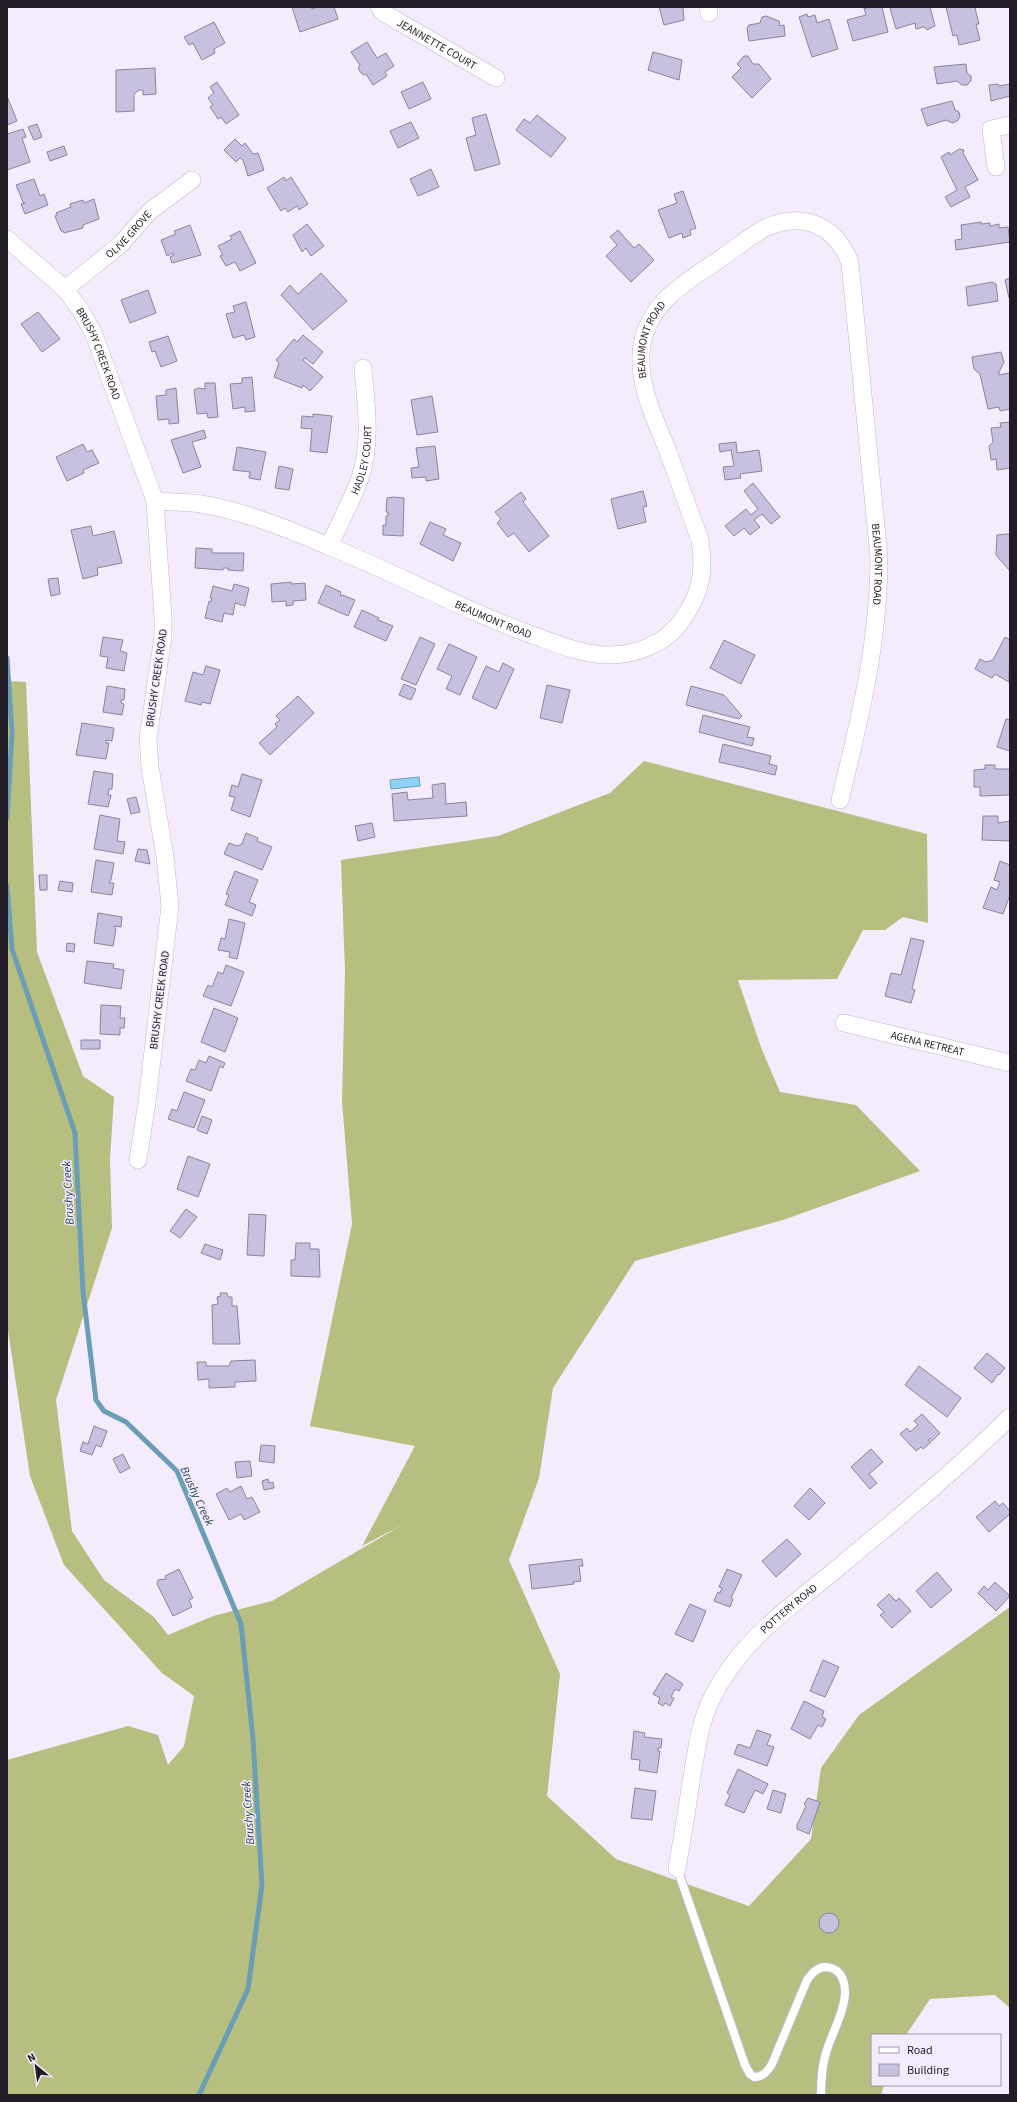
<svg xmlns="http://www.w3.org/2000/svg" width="1017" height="2102" font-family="'Source Sans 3',sans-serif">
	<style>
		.forest { fill: #b6bf7f }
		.water { fill: #8bd4f5; stroke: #6b9db7 }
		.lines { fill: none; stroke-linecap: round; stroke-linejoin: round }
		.stream { stroke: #6b9db7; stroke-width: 5 }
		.building { fill: #c7c1df; stroke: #8a849f }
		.service-casing { stroke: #c4b7d2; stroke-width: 10 }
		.minor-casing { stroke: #c4b7d2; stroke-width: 18 }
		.service { stroke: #fff; stroke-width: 8 }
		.minor { stroke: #fff; stroke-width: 17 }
		.labels { text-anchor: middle; stroke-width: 3; stroke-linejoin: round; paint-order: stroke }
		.street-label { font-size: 11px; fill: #211c26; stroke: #f4ebfd }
		.water-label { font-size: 12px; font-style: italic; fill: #1c3e4c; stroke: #f4ebfd }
	</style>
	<rect width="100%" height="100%" fill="#f4ebfd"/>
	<path class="forest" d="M7 681 26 682 37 952 83 1076 114 1097 110 1159 112 1228 56 1400 72 1531 104 1580 154 1617 168 1635 213 1616 272 1601 402 1525 362 1546 415 1446 310 1426 352 1224 342 1101 345 972 341 860 498 836 610 793 644 761 927 834 928 923 903 917 885 930H863L837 979 738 980 762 1050 780 1092 856 1105 920 1171 783 1220 635 1261 553 1388 539 1478 509 1560 560 1674 547 1796 616 1859 749 1906 811 1839 821 1768 859 1715 1010 1607V2008L995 1995 930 1999 906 2035H872V2085H884L881 2095H7V1760L128 1726 158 1735 168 1765 184 1746 194 1696 162 1673 64 1565 30 1476 7 1324Z"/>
	<path class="water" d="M419 777 420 786 391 789 390 780Z"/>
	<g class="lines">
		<path class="stream" d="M7 658 12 733 7 818
			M7 886 12 949 75 1133 83 1292 96 1400 104 1411 126 1422 177 1471 241 1624 253 1739 262 1885 248 1989 199 2095"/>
	</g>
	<path class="building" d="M292 7H311L312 9 318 7H334L338 19 300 32Z
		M659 7H685L683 8 684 20 664 25Z
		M882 7 888 32 853 41 847 20 866 15 864 8Z
		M893 7H930L935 26 927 30 924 27 916 29 915 23 896 29 890 8Z
		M946 7H978L975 8 979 24H976L980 40 959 45 957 35 953 36Z
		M807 14 808 17 815 15 817 23 829 19 838 49 812 57 799 17Z
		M766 16 779 21 780 26 784 25 785 36 749 41 747 28 749 25 760 23 762 17Z
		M214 22 225 43 214 49 215 53 202 60 193 43 189 45 184 37Z
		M367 42 377 58 386 53 394 66 385 72 387 76 373 85 366 74 364 75 361 73 358 68 360 65 351 52Z
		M653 52 682 60 679 80 648 70Z
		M744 56H748L753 64H759L771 79 752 98 732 77 741 68 737 64Z
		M966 64 967 73 971 76V81L967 85H962L957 81 937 84 934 67Z
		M155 68 156 94 143 95V90H139L134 94V111L116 112V70Z
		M217 82 239 115 226 124 221 117 218 119 210 107 213 105 208 98 214 93 210 87Z
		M423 82 431 99 409 109 401 92Z
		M998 84 999 86 1010 84V96L991 101 989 85Z
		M7 96 17 121 7 125Z
		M952 101 955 110 959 112 960 117 957 121 952 123 946 120 927 126 921 109Z
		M486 114 500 164 475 171 466 138 476 135 472 118Z
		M537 115 566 138 551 157 516 130 524 119 530 123Z
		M411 122 419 138 398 148 390 131Z
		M37 124 42 137 34 140 28 127Z
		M23 129 26 137 22 138 30 162 7 170V134Z
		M235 139 242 146 245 143 253 154 258 153 264 170 248 176 243 160 240 158 236 162 224 150Z
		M64 146 67 155 50 161 47 152Z
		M959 149 964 150 963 153 978 180 965 187 970 197 951 207 945 197 957 190 941 157 949 152 950 155Z
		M431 169 439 187 418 196 410 179Z
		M284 177 286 181 291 177 308 204 299 210 297 206 288 212 285 208 281 211 267 188Z
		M34 179 40 196 44 194 48 205 25 214 21 204 25 203 23 202 16 185Z
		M683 191 696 228 690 230 691 235 683 238 682 233 669 238 658 210 677 203 674 194Z
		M94 199 99 219 83 225V228L79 229 64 233 63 231H61L55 216 57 215 56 213 71 207 70 204 83 200 84 203Z
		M981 222V224L990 223V226L999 224V228L1008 227 1010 242 956 250 955 240 962 239 961 225Z
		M307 224 324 246 311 256 306 248 302 252 293 235Z
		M190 225 201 255 172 263 170 257 174 255 173 253 167 256 161 240 176 234 174 231Z
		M618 230 634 248 639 244 654 260 631 282 606 256 617 245 610 237Z
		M240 231 256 263 240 271 235 262 226 266 220 256 223 255 218 246 232 239 230 236Z
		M321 273 347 301 313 330 281 295 290 285 298 294Z
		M1010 278V297L1009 298 1005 280Z
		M992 282 996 284 998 301 968 306 966 287Z
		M148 290 156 313 130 323 121 300Z
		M246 302 255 337 246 340 244 335 233 338 226 314 235 312 233 306Z
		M38 312 60 339 42 352 21 324Z
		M303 335 323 352 313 364 305 358 303 360 323 377 310 391 303 385 302 388 274 377 279 363 276 360 294 339 297 342Z
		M168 336 177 361 161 367 155 351 152 352 149 342Z
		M1001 352 1004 362 999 372V375L1009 373 1010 376V409L1000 411 999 407 988 409 980 374 974 369 972 357Z
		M252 377 255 411 245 412V407L233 409 230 384 242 383V378Z
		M205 383H215L218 417 208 418 207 413 197 414 194 390 198 388 205 389Z
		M176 388 179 423 169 424V419L158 420 156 396 166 395V390Z
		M432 396 438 432 417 435 411 400Z
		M313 414 332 416 327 453 310 451 312 429 301 428 302 416 313 417Z
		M1010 422V468L997 470 996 459 991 460 989 446 993 442 991 428 1001 427 1000 423Z
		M204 430 206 438 192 442 201 467 183 473 171 440Z
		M736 442 737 453 759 450 762 471 740 474 741 478 725 480 723 467 734 466 731 450 720 452 719 444Z
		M83 444 87 452 92 450 99 463 83 470 84 473 67 481 56 457Z
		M435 446 439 479 426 481V477L412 478 411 468 419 467 416 448Z
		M237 447 266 452 260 480 249 478 250 472 233 470Z
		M279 466 293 469 289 490 275 488Z
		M753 483 780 517 771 524 762 514 754 520 760 527 750 535 744 528 734 536 725 526 746 509 751 515 758 509 744 491Z
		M643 491 647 506 643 507 646 522 618 529 611 499Z
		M521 492 526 499 523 502 549 536 529 552 514 533 508 537 497 523 501 519 495 512Z
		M394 497 404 498 403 536 383 535V525H386V516H388V512H386L387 498Z
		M430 522 446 529 443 535 461 543 453 561 420 544Z
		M91 526 93 536 114 531 122 563 97 568 98 575 83 579 71 530Z
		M1007 534H1010V571L996 555 997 535Z
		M196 548 212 549V553H244L243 571 228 570V568H223V570L195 568Z
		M58 578 60 594 51 596 48 579Z
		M291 582V584L305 583 306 600 293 601V605L286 606V601L272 602 271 584Z
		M234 584 249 588 245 606 235 603 233 615 224 613 222 622 205 618 209 601 211 602 212 598H210L213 586 232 591Z
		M326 585 341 592 340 595 342 596V595L355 600 348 616 318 603Z
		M362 610 379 618 378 620 393 626 386 641 354 627Z
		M103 637 123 640 120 651 127 653 124 671 106 668 108 657 100 656Z
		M420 637 435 644 416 685 401 679Z
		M1005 637 1010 640 1009 682 995 674 992 678 975 669 980 659 986 662 993 660Z
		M724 640 755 655 741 684 710 668Z
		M449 644 477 657 460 695 446 689 452 676 437 669Z
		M503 663 514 669 496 709 472 698 486 666 499 672Z
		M206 666 220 670 210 704 202 702 201 705 185 701 193 672 203 675Z
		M404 684 416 689 411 700 399 695Z
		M547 685 570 690 562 723 540 718Z
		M107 686 125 689 124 700H121V703L124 704 122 715 103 712Z
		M691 686 724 695 742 716 739 719 686 705Z
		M298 696 314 713 270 755 259 743 277 727 275 724 280 720 276 716Z
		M703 715 750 727 747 737 754 738 752 746 699 732Z
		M1006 719 1010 720V751L997 747Z
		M82 723 114 728 112 741 106 740V743H109L106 759 76 755Z
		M723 744 771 756 769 764 777 766 775 775 719 762Z
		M985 765H995V769H1010V795L980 796V787H974V770L985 769Z
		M94 771 113 774 112 789H109L108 795H111L108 807 88 804Z
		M242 774 262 780 250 817 231 810 235 797 229 796 232 785 238 787Z
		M445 783 446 804 466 802 467 816 394 821 392 794 407 792 408 800 433 798 432 785Z
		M136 797 140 812 131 814 127 799Z
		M100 815 120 819 117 841 125 842 123 854 94 849Z
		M983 816H998V823L1010 821V841L982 840Z
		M372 823 375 837 358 841 355 826Z
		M246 833 258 838 257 841 272 847 262 870 224 854 229 843 237 846 242 844Z
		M138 849 147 850 150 864 135 861Z
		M96 860 114 863 111 880 109 883H114L112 895 91 892Z
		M1000 861 1010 865V895L1003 914 983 908 991 887 997 890 1000 882 994 880Z
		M235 871 258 880 249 902 256 905 252 916 225 905 229 895 226 894Z
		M39 875H47V890H40Z
		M60 881 73 883 72 892 58 890Z
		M98 913 122 917 121 927 114 926 116 929 113 946 94 943Z
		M229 919 245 923 237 959 229 957 230 952 218 950 221 938 225 939Z
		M911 938 924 941 912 989 915 990 911 1003 885 996 891 973 901 975Z
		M67 943 75 944 74 952 66 951Z
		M87 961 114 964 113 968 124 970 121 989 84 983Z
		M226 965 244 972 231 1006 203 996 208 985 212 987 218 972 223 974Z
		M101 1005 121 1006 120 1018H125L124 1028H120V1035L100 1034Z
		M214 1008 238 1018 225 1052 201 1042Z
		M81 1040H100V1049H81Z
		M209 1056 225 1063 223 1068 220 1066 211 1091 186 1081 191 1069 195 1070 199 1060 206 1063Z
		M184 1092 205 1100 194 1128 168 1119 172 1109 177 1111Z
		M202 1116 212 1120 207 1134 197 1130Z
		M188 1156 210 1164 198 1197 177 1189Z
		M186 1209 197 1217 180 1238 170 1231Z
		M249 1214 266 1215 264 1256 247 1255Z
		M296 1243H310V1249H319L320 1277 291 1276V1260H295Z
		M205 1244 223 1250 220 1260 201 1253Z
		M220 1293H227L228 1297H232V1306H237L240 1344H213L212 1305 218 1304 217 1297 221 1296Z
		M987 1353 1005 1368 999 1375 998 1374 992 1383 974 1368Z
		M255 1360 256 1381 235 1382V1387L209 1388V1379L198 1380 197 1362H206V1366H229L231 1361Z
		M919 1366 961 1398 947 1417 905 1385Z
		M922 1414 940 1433 932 1441 930 1438 928 1440 931 1442 923 1449 921 1447 916 1451 900 1434 907 1428 910 1432 918 1425 914 1421Z
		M94 1426 107 1431 101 1447 96 1445 92 1455 80 1451 83 1442 88 1444Z
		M261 1445 275 1446 274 1463 259 1461Z
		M871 1449 883 1462 869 1474 877 1483 870 1489 851 1467Z
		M123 1454 130 1468 120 1473 113 1459Z
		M250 1461 252 1476 237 1478 235 1462Z
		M268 1479 269 1483 273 1482 274 1488 264 1490 262 1481Z
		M241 1486 247 1499 252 1497 260 1512 244 1520 241 1514 229 1520 216 1494 227 1488 230 1492Z
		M810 1488 825 1503 809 1520 794 1506Z
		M995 1501 999 1506 1003 1503 1010 1511V1514L989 1532 976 1517Z
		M787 1539 801 1554 776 1577 762 1561Z
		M582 1559 583 1566H579L581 1581 573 1582 574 1584 532 1589 529 1565Z
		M179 1569 193 1598 189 1600 192 1607 173 1616 157 1584 158 1580 166 1579 165 1576Z
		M727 1569 742 1575 731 1598 733 1599 730 1607 714 1601 718 1592 720 1593 722 1588 719 1587Z
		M937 1572 952 1590 931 1608 916 1591Z
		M995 1582 1010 1596 996 1611 978 1593 984 1586 988 1590Z
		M889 1594 896 1601 899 1598 911 1611 892 1628 880 1615 884 1612 877 1605Z
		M690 1604 706 1611 693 1642 675 1634Z
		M823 1660 839 1667 825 1697 810 1691Z
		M666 1673 683 1684 679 1691 675 1689 671 1697 674 1698 670 1706 665 1703 663 1706 658 1703 660 1698 653 1694Z
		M804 1701 824 1711 822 1717 826 1719 822 1727 818 1725 810 1739 791 1729Z
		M757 1730 771 1735 767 1745 774 1747 767 1766 734 1754 738 1744 750 1748Z
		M634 1731 645 1733 644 1737 662 1739 661 1748H658V1751H660L657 1773 639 1770 640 1760 631 1759Z
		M738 1769 768 1784 763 1794 755 1790 744 1813 725 1805 730 1795 727 1793Z
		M635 1788 656 1791 652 1820 631 1818Z
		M773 1790 786 1794 781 1813 767 1809Z
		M808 1798 820 1802 809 1834 797 1829V1825L806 1806 804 1804Z
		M819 1923a10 10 0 1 1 20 0a10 10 0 1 1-20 0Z"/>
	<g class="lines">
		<g class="service-casing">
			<path id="service" d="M677 1868 745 2065 750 2074 754 2077C763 2077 767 2072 772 2064L807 1980C812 1974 816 1968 824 1967 830 1967 836 1969 840 1974 855 1997 832 2030 826 2053 822 2066 821 2081 821 2095"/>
		</g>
		<g class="minor-casing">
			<g id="minor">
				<path id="s1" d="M379 7 384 13 496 78"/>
				<path d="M708 7 709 13"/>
				<path d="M996 167 991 129 1010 125"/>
				<path id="s2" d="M7 239 65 289 79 308 93 332 155 501 163 617V636L148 738 150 767 165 857 170 906 147 1102 138 1160"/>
				<path id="s3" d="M65 289 120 245 150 211 192 180"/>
				<path id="s4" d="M155 501C170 502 186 502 201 504 244 511 288 529 328 546 399 574 466 612 538 637 560 645 585 655 608 655 636 655 666 644 682 620 701 593 705 573 700 540 689 510 678 480 667 449 654 417 636 381 642 345 649 301 689 280 723 257 736 248 750 236 765 228 803 211 836 225 850 263L879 557C879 641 860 719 840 800"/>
				<path id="s5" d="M329 546C339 524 352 501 360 478 372 443 366 404 363 368"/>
				<path id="s6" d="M844 1023 1010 1063"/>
				<path id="s7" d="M677 1868C682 1839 687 1811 691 1782 696 1754 699 1725 711 1700 740 1639 790 1608 840 1566 898 1518 956 1470 1010 1417"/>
			</g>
		</g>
		<use href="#service" class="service"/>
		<use href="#minor" class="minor"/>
	</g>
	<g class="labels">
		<g class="street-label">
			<text dy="4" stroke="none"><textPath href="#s1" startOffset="69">JEANNETTE COURT</textPath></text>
			<text dy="4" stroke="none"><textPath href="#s3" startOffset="84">OLIVE GROVE</textPath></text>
			<text dy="4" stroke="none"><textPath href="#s4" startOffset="864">BEAUMONT ROAD</textPath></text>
			<text dy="4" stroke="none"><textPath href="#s2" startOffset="150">BRUSHY CREEK ROAD</textPath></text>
			<text dy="4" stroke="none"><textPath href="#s5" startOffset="93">HADLEY COURT</textPath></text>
			<text dy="4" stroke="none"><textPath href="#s4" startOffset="1439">BEAUMONT ROAD</textPath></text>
			<text dy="4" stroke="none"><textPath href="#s4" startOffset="361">BEAUMONT ROAD</textPath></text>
			<text transform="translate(156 678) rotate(-82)" y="4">BRUSHY CREEK ROAD</text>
			<text transform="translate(159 1000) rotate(-83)" y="4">BRUSHY CREEK ROAD</text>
			<text dy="4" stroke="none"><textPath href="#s6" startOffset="86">AGENA RETREAT</textPath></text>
			<text dy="4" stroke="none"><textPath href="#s7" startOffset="293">POTTERY ROAD</textPath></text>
		</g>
		<g class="water-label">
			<text transform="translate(68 1193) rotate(-93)" y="4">Brushy Creek</text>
			<text transform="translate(197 1496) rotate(65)" y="4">Brushy Creek</text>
			<text transform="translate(248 1813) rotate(-94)" y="4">Brushy Creek</text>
		</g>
	</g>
	<rect width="1017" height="2102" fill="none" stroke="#211c26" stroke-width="16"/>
	<rect x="871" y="2034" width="130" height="52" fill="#f4ebfd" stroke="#a098a7"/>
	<rect x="879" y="2047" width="20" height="6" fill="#ffffff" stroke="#a098a7"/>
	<text x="907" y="2054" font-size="12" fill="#211c26">Road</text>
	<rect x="879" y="2064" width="20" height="12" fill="#c7c1df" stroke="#a098a7"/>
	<text x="907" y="2074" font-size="12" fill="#211c26">Building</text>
	<g transform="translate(36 2066) rotate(331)" stroke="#f4ebfd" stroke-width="3" paint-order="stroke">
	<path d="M0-3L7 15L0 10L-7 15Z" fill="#211c26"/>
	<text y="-6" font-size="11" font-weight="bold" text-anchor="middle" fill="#211c26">N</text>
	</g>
</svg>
